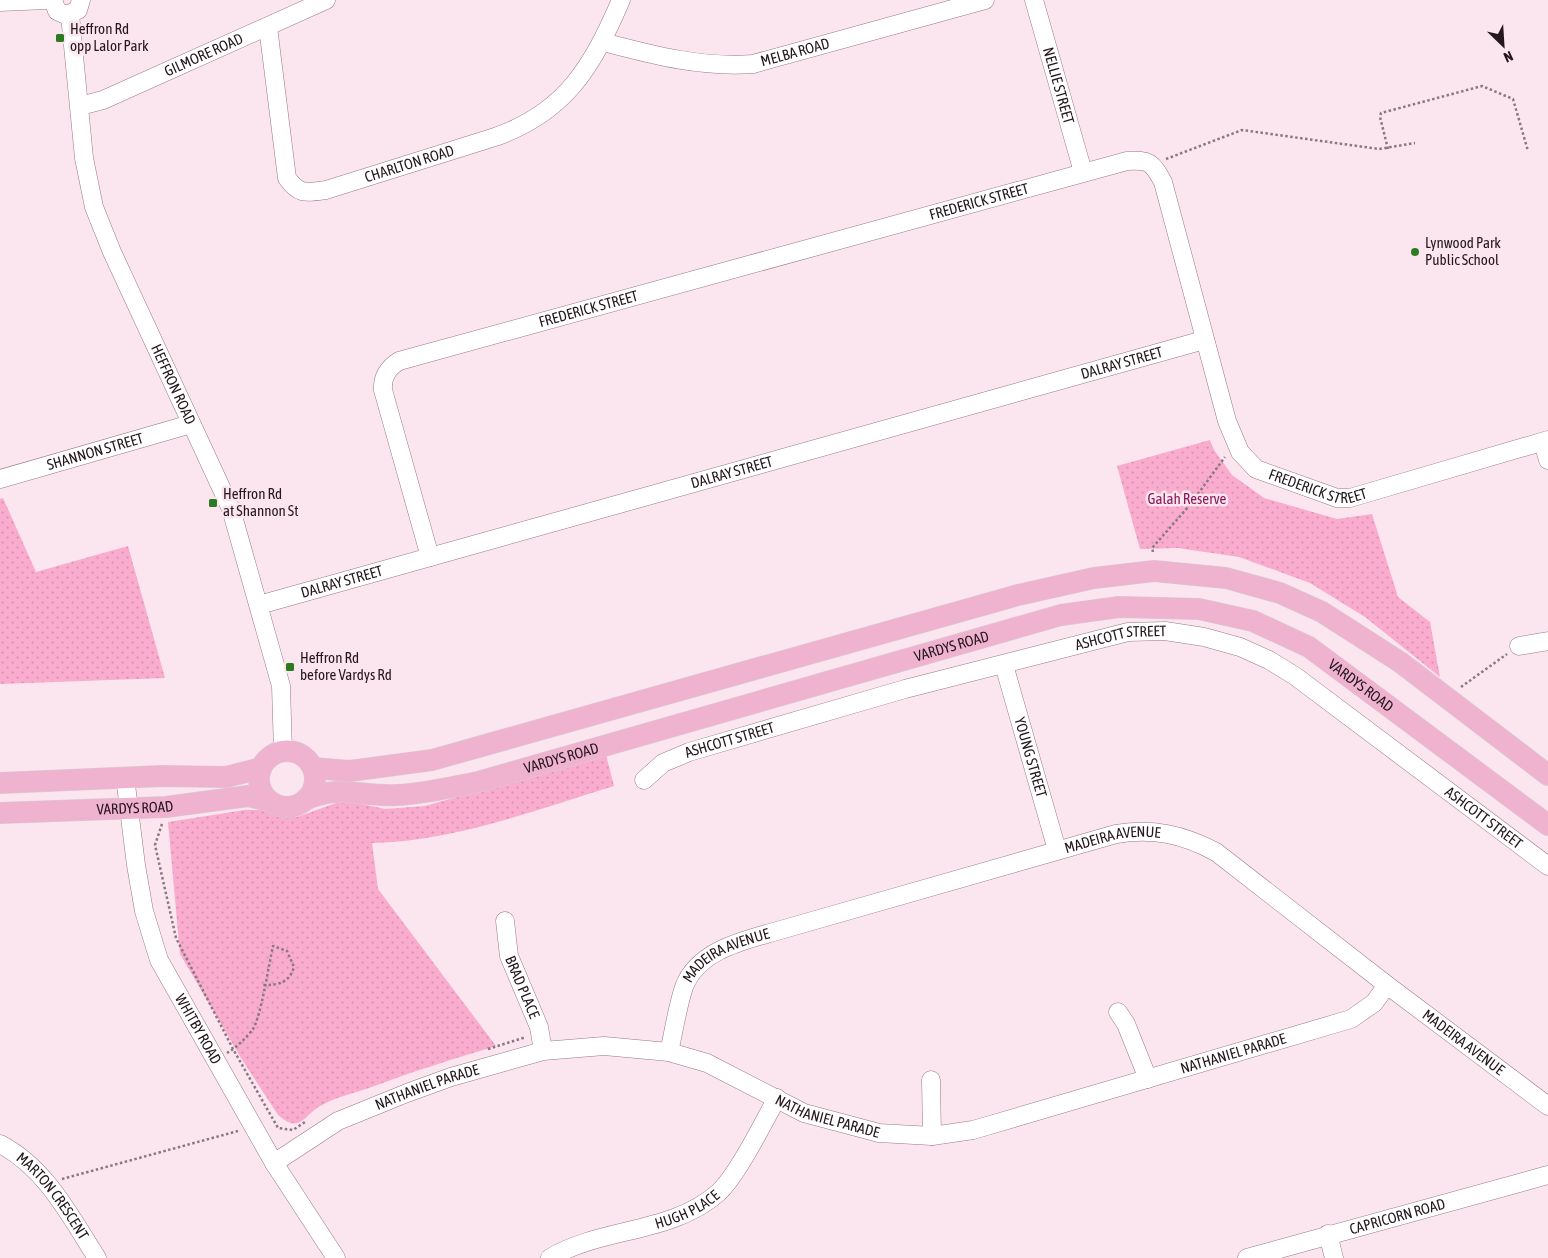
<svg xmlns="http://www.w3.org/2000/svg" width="1548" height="1258" font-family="'Asap Condensed',sans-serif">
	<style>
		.park { fill: url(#park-dots) }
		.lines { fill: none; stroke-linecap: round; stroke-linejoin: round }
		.minor-casing { stroke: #997986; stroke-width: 19 }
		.major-casing { stroke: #d3d1d2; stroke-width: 22 }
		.path { stroke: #89787f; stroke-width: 2.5; stroke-dasharray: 2.5 2.5; stroke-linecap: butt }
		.minor { stroke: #fff; stroke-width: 18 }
		.major { stroke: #efb3d0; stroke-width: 21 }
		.poi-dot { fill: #2c7a22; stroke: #fbe5ee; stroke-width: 2 }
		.labels { text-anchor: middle; stroke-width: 5; stroke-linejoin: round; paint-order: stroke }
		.poi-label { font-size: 15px; fill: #24171d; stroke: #fbe5ee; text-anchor: start }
		.street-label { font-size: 15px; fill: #24171d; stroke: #fbe5ee }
		.park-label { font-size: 15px; fill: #8a1a5a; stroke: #fbe5ee }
	</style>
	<defs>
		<pattern id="park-dots" width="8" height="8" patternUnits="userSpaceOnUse" patternTransform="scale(1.25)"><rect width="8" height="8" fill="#faaccf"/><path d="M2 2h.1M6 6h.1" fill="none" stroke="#d693b1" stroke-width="1.8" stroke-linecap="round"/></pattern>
	</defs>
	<rect width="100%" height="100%" fill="#fbe5ee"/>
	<path class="park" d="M1210 440 1214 450 1232 475 1264 498 1337 519 1372 514 1398 597 1430 622 1440 677 1365 617 1310 583 1239 557 1178 548 1140 549 1117 466Z
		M3 498 36 572 128 546 165 678 0 684V499Z
		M606 755 614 786C535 810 455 841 372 843L378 889 496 1046C453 1059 411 1072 369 1088 354 1093 336 1097 322 1105 304 1114 301 1135 278 1115L241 1058 180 954 168 822 245 810H265L280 815 297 817 336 803H357L385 809 425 806Z"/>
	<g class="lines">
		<g class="minor-casing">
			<g id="minor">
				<path d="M53 0 57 11 66 15 78 10 81 0"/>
				<path id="s1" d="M1034 0 1083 172"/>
				<path d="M0 2 46 0"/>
				<path id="s2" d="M70 15 84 158 94 207 112 252 231 509 281 686 283 751"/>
				<path id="s3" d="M268 27 287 178C299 195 306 193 326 190L495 137C566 112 592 67 621 0"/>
				<path id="s4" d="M603 42C653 55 701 68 753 64L985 0"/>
				<path id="s5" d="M80 106 103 100 326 0"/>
				<path d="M1543 442 1548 460"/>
				<path id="s6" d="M0 479 191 424"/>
				<path id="s7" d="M430 557 383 390C382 376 388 368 399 361L1127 161C1150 160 1152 162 1163 182L1227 421 1240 452 1256 469 1337 498H1350L1548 440"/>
				<path id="s8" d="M259 605 1204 340"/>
				<path d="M1519 646 1548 641"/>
				<path id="s9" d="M1004 665 1057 850"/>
				<path id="s10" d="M125 777 136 865 144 911 159 960 274 1163 336 1258"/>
				<path id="s11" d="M644 780 663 763 689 752 905 689 1128 632 1165 631 1204 637 1240 647 1269 660 1295 676 1548 866"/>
				<path id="s12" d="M505 921 509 956 539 1027 543 1051"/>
				<path d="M1118 1012 1126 1024 1148 1079"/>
				<path id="s13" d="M669 1052C674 1031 677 1008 684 987 698 950 743 941 777 931L1116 834C1153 828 1182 834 1216 852L1387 985 1548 1106"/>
				<path d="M931 1080 932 1136"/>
				<path id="s14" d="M0 1144C46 1168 70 1216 97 1258"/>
				<path id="s15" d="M274 1163 338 1121 407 1093 451 1077 543 1051 604 1046 669 1052 707 1063 804 1113 879 1133 932 1136 973 1130 1351 1019 1374 1003 1387 985"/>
				<path d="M1328 1234 1334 1258"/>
				<path id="s16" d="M550 1258C601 1227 673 1234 719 1192 738 1174 763 1123 777 1098"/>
				<path id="s17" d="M1247 1258 1548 1175"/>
			</g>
		</g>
		<g class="major-casing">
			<g id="major">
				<circle cx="287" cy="779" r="28"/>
				<path d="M313 768 350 771 432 760 1018 595 1094 578 1154 571 1226 578 1280 593 1322 612 1400 662 1548 775"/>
				<path d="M0 783 162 776 226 777 261 768"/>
				<path id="s18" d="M305 800C339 784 362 797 397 795 424 794 451 787 478 782L1061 615 1119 607 1199 609 1253 621 1309 647 1548 825"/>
				<path id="s19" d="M0 813 166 807 248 796 269 801"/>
			</g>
		</g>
		<path class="path" d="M1388 149 1380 117 1381 113 1482 86 1513 99 1528 151
			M1166 159 1242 130 1379 149 1415 143
			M1153 552 1152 548 1189 506 1225 457
			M1461 687 1507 654
			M162 824 155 845 176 938 233 1049 278 1128 293 1130 305 1122
			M488 1049 526 1037
			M227 1053C236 1048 247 1037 253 1029 261 1016 269 964 273 946L287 951 294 967C289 983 279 985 263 985
			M62 1179 238 1131"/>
		<use href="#minor" class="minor"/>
		<use href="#major" class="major"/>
	</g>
	<g class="poi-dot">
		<rect x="55" y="33" width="10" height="10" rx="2.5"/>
		<circle cx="1415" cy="252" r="5"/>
		<rect x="208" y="498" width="10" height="10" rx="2.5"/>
		<rect x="285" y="662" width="10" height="10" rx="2.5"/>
	</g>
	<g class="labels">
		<g class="poi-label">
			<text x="70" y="34">Heffron Rd<tspan x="70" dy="17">opp Lalor Park</tspan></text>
			<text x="1425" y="248">Lynwood Park<tspan x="1425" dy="17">Public School</tspan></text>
			<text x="223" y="499">Heffron Rd<tspan x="223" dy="17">at Shannon St</tspan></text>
			<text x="300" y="663">Heffron Rd<tspan x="300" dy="17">before Vardys Rd</tspan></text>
		</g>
		<g class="street-label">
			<text dy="5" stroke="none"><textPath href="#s4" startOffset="196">MELBA ROAD</textPath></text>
			<text dy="5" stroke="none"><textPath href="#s5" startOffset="134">GILMORE ROAD</textPath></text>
			<text dy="5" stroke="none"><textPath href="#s1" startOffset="89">NELLIE STREET</textPath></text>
			<text dy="5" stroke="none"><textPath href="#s3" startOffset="284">CHARLTON ROAD</textPath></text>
			<text dy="5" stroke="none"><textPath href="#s7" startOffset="810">FREDERICK STREET</textPath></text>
			<text dy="5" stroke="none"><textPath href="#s7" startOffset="405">FREDERICK STREET</textPath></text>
			<text dy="5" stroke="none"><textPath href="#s8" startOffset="896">DALRAY STREET</textPath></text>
			<text dy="5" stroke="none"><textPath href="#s2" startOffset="388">HEFFRON ROAD</textPath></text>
			<text dy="5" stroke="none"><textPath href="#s6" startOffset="99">SHANNON STREET</textPath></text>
			<text dy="5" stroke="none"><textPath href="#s8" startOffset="491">DALRAY STREET</textPath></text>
			<text dy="5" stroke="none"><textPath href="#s7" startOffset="1379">FREDERICK STREET</textPath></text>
			<text dy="5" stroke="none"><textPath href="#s8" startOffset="86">DALRAY STREET</textPath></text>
			<text dy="5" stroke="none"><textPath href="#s11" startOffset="501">ASHCOTT STREET</textPath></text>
			<text dy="5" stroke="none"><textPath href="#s18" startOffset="668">VARDYS ROAD</textPath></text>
			<text dy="5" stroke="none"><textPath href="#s18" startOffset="1102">VARDYS ROAD</textPath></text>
			<text dy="5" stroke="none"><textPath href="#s11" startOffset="96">ASHCOTT STREET</textPath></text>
			<text dy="5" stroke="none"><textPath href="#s18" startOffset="262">VARDYS ROAD</textPath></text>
			<text dy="5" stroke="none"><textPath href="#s9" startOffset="96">YOUNG STREET</textPath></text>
			<text dy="5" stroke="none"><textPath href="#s19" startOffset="135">VARDYS ROAD</textPath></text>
			<text dy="5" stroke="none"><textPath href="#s11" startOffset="921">ASHCOTT STREET</textPath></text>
			<text dy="5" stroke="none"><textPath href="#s13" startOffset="528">MADEIRA AVENUE</textPath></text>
			<text dy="5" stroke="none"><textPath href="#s13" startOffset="122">MADEIRA AVENUE</textPath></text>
			<text dy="5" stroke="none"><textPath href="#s12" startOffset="69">BRAD PLACE</textPath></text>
			<text dy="5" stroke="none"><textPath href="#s10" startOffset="266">WHITBY ROAD</textPath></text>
			<text dy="5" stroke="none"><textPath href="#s13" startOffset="948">MADEIRA AVENUE</textPath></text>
			<text dy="5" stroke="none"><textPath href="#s15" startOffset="1012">NATHANIEL PARADE</textPath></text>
			<text dy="5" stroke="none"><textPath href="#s15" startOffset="172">NATHANIEL PARADE</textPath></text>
			<text dy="5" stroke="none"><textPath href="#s15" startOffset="592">NATHANIEL PARADE</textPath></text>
			<text dy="5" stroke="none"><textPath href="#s14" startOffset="75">MARTON CRESCENT</textPath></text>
			<text dy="5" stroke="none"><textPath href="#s16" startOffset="146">HUGH PLACE</textPath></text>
			<text dy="5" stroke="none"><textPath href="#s17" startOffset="156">CAPRICORN ROAD</textPath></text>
		</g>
		<g class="park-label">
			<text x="1187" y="504">Galah Reserve</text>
		</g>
	</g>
	<g transform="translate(1503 45) rotate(155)" stroke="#fbe5ee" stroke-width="4" paint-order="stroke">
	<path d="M0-4L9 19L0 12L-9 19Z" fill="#24171d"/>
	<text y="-8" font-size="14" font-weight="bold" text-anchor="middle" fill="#24171d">N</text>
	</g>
</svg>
